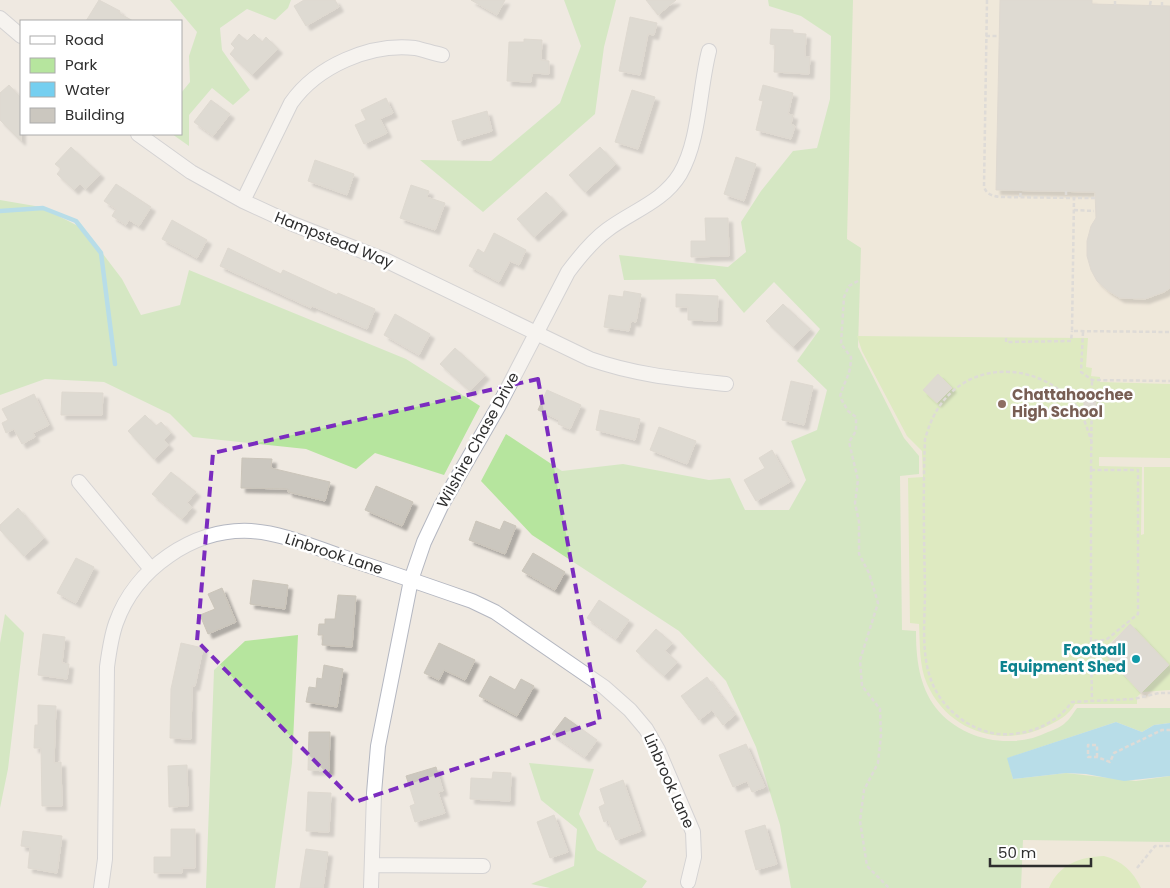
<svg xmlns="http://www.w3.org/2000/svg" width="1170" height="888" font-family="Poppins,sans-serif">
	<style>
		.education { fill: #f0e6d1 }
		.green { fill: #b6e59e }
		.pitch { fill: #c9ec9a }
		.water { fill: #75cff0 }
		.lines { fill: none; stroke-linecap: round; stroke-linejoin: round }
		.stream { stroke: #75cff0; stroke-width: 4.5 }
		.building { fill: #cbc7bf; stroke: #cbc5ba; filter: url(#shadow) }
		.minor-casing { stroke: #b4b7c1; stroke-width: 16 }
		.path { stroke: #c9c9c9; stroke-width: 2.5; stroke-dasharray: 4 2.5; stroke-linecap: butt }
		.minor { stroke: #fff; stroke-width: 14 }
		.marked { fill: none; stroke: #7b2cbf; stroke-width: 4; stroke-dasharray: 10 6; stroke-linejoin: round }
		.education-dot { fill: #8d6e63; stroke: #fff; stroke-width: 2 }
		.culture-dot { fill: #0f9aa8; stroke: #fff; stroke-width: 2 }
		.labels { text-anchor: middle; stroke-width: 5; stroke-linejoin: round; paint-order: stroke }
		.street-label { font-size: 15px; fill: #2e2e2e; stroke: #fff }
		.education-label { font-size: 15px; font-weight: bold; fill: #785e54; stroke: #fff; text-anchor: start }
		.culture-label { font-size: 15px; font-weight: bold; fill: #0d838f; stroke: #fff; text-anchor: end }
	</style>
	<defs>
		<filter id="shadow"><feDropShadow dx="4.5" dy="4.5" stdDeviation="1" flood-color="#0004"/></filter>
	</defs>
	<rect width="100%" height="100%" fill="#efe9e1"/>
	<path class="education" d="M839 0H1170V888H829Z"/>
	<path class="green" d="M170 0H291L288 8 275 20 247 9 220 28 222 50 250 90 233 105 212 88 189 115V146L172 134H181V93L190 82 189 56 197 32Z
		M564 0H616L604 47 595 114 483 212 420 160 491 161 560 103 581 46Z
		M768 0H853L847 239 861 248 858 347 904 438 919 456V474L900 476 902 630 916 631C916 658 919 686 936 708 962 741 1013 750 1048 732 1054 730 1061 727 1065 723 1070 719 1073 713 1077 708H1170V723L1154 725 1142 732 1116 722 1008 758 1013 779 1066 773 1136 781 1170 776V842L1023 840 1021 888H791L780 825 756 747 726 681 679 631 532 535 481 481 506 434 562 471 623 464 709 480 730 478 745 510H789L806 480 791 441 817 430 827 390 797 361 820 329 774 282 744 313 715 279 624 280 619 255 728 267 746 252 741 222 761 191 793 151 817 148 830 99 831 36 801 16 769 6Z
		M0 200 41 207 84 229 122 279 141 315 180 305 189 270 406 359 480 406 444 475 375 453 356 469 306 449 193 437 170 414 104 382 45 379 0 395Z
		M5 614 24 633 8 769 0 808V643Z
		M298 635 292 763 275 888H206L214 670 245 641Z
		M529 763 594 769 579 814 597 850 647 881 642 888H550L531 884 574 866 577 829 541 800Z"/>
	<path class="pitch" d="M857 336 1088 338 1086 367 1092 368 1091 376 1100 377V382L1170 384V458L1099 457V466L1142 467 1141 535 1144 534V467H1170V690L1142 692 1130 624 1102 651 1141 693 1137 697V704H1075C1068 716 1058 721 1045 727 1000 748 948 731 927 684 919 666 920 643 919 624L910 623 908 478 923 477 922 451 907 436 862 351Z
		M1104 856C1122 861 1133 871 1141 888H1049C1059 864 1080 857 1104 856Z"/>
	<path class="water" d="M1116 722 1142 732 1154 725 1170 723V776L1124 781 1086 774 1066 773 1013 779 1007 758Z"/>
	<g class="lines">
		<path class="stream" d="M0 211 43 208 76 221 101 253 115 364"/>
	</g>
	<path class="building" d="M99 0 120 11 119 13 133 21H86Z
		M304 0H335L339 7 306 26 294 6Z
		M471 0H505L497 15Z
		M646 0H676L658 15Z
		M1000 0H1092V4L1170 6V288L1164 292 1145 299 1120 298 1107 290 1097 281 1091 270 1087 256V241L1091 226 1096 218 1095 192 996 190Z
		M630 17 657 23 654 35 648 34 640 75 619 71Z
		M771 29 793 30V33L806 34 805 57H810L809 74 774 72 775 45 770 44Z
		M239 34 247 41 254 34 262 42 266 37 278 49 252 75 230 54 235 48 231 44Z
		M524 39 542 40 541 60 549 61V74L532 73 531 82 507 81 509 42H524Z
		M9 85 21 98V141L0 120V93Z
		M763 85 793 93 788 114 793 115 791 124 795 126 791 139 756 130 763 101 759 100Z
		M632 90 655 97 638 149 615 142Z
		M386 98 393 113 380 119 387 133 364 144 355 125 366 120 361 110Z
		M211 100 230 114 213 136 194 122Z
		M487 111 492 131 458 141 452 121Z
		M71 147 100 174 86 189 80 184 74 190 57 174 61 169 55 164Z
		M600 147 616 164 585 192 569 175Z
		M736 157 756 164 744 201 724 194Z
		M315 160 354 174 347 195 308 181Z
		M116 184 151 207 139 226 129 220 126 225 112 216 116 209 104 201Z
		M411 185 429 191 427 197 445 203 435 230 400 218Z
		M546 192 563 210 534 237 517 219Z
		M705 218H728L729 256 691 257V241H706Z
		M172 220 207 240 197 258 162 239Z
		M494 233 526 250 519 265 510 261 499 282 469 266 478 249 484 253Z
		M228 248 281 274 283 270 337 295 338 293 375 309 367 329 312 306 311 308 220 266Z
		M624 291 641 294 636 322 631 321 629 331 604 327 609 295 623 297Z
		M676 294 718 296 717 321 688 320V307H676Z
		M783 304 810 329 793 347 766 321Z
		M395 314 430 334 419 355 384 335Z
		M455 348 485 375 470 391 440 364Z
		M938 374 952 388 937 403 923 390Z
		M791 381 813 386 804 425 782 420Z
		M547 390 581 405 570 429 558 424 559 420 538 410Z
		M62 392 103 393 102 415H61Z
		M34 394 49 425 33 433 35 437 22 444 14 429 6 433 2 423 8 420 2 409Z
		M1084 398H1096V412H1084Z
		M600 410 640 419 635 440 596 430Z
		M145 415 156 426 161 422 171 433 164 440 169 445 154 459 128 431Z
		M659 427 696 441 687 464 650 450Z
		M772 450 790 482 756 501 744 480 765 468 759 458Z
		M242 458 272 459 271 468 330 482 325 501 288 492V489L241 488Z
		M171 472 196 492 187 503 192 507 182 519 152 494Z
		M376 486 413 502 402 526 365 510Z
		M18 508 44 538 24 556 0 530V525Z
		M476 521 500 530 504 521 516 526 505 554 469 540Z
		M533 553 565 572 555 590 522 571Z
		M76 558 94 567 76 603 57 593Z
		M253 580 288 585 285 609 250 604Z
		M222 588 236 622 208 634 200 615 215 609 208 594Z
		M338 595 356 596 352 647 322 645 323 635H318L319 624H325V619H335Z
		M599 600 629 620 616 639 587 618Z
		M1130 624 1169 665 1141 693 1103 652Z
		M656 629 672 643 665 651 677 662 664 676 636 651Z
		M43 634 65 637 62 663 69 664 67 679 38 675Z
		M181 643 203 648 195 686H192L191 739 170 738 171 689Z
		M439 643 475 660 465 680 444 670 439 680 424 673Z
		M324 665 343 669 337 707 306 702 309 687 316 688 317 678 322 679Z
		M490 676 515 690 521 679 534 686 517 716 479 696Z
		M707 677 735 715 723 725 712 710 699 720 681 696Z
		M38 705 56 706 54 763 61 762 62 806H42L41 748H34L35 725H38Z
		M565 717 597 740 585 757 552 734Z
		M309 732H330L329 771 308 770Z
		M746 744 765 787 752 792 747 781 733 787 719 755Z
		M187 765 188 806 169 807 168 766Z
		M436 767 443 791 438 792 445 813 415 822 410 806 415 804 406 776Z
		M493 772 511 773 510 801 470 799 471 778 492 779Z
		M623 780 641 831 616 840 608 820 604 822 599 807 605 804 600 789Z
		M308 792 331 793 329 832 306 831Z
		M554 815 568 852 550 858 537 822Z
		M765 825 777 864 756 870 745 831Z
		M171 829H195V868H182V873H154V857H171Z
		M23 831 62 836 57 873 28 868 30 847 21 846Z
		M306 849 328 852 323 888H300Z"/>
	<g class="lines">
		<g class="minor-casing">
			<path id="minor" d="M0 18 21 36
				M138 134 191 172 243 201 293 224 385 260 590 359C635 375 679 379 726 384
				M243 201 291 103C317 66 370 43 415 48 424 50 433 53 442 55
				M79 482 151 569
				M373 865 483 866
				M101 888 105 859 107 667C109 652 111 637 116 623 135 569 193 528 251 531 283 533 313 547 343 557 386 571 429 586 472 601L495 612 604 687 630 710 646 729 658 750 693 832 694 857 688 882
				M371 888 374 793 378 746 411 580 424 542 441 506 498 407 568 272C580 256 592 241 607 230 632 211 663 202 680 174 700 140 699 89 709 51"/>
		</g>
		<path class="path" d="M987 0 984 187C987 195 993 196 1001 197L1074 198
			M1115 5V0
			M1150 5 1151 0
			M1162 6V0
			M986 36H999
			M1066 191V198
			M1020 197 1021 191
			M1095 198H1074L1072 331 1170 332
			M1074 210 1094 211
			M858 281 849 286 844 297 841 344 851 357C851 376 844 380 840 397L848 411 856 417V431L849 442 858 480 855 503 859 522V554L869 573 878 603 860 660 862 686 880 709 881 735 878 763 864 790 860 821 867 866 889 888
			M1083 332 1081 372 1092 380 1170 381
			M1006 338V342L1071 341 1072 331
			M1092 443C1087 428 1083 412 1072 401 1036 363 973 360 941 404 933 415 929 426 925 439 923 489 924 540 925 590 925 618 921 650 930 677 939 706 968 731 999 734 1027 736 1055 725 1072 702L1134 699 1159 693H1170
			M1091 470H1138V614L1106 640 1091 641Z
			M1091 470 1092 380
			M1091 641 1092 702
			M1097 757V745H1088V757H1097L1110 762 1114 753 1162 730H1170
			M1137 868 1155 846H1170"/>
		<use href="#minor" class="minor"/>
	</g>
	<path d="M0 0H1170V888H0ZM538 379 600 721 355 802 197 641 213 453Z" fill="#efe9e1" fill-opacity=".55" fill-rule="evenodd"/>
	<path class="marked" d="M538 379 600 721 355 802 197 641 213 453Z"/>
	<circle class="education-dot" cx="1002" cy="404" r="5"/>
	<circle class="culture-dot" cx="1136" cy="659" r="5"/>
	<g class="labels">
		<g class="street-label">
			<text transform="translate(334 240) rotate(22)" y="5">Hampstead Way</text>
			<text transform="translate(478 440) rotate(-61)" y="5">Wilshire Chase Drive</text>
			<text transform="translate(334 554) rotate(18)" y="5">Linbrook Lane</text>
			<text transform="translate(669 781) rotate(66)" y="5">Linbrook Lane</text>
		</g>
		<g class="education-label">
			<text x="1012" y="400">Chattahoochee<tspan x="1012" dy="17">High School</tspan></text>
		</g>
		<g class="culture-label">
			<text x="1126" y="655">Football<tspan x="1126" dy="17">Equipment Shed</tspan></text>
		</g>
	</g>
	<rect x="20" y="20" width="162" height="115" fill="#ffffff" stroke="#ababab"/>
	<rect x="30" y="36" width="25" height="8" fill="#ffffff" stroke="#ababab"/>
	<text x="65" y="45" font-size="15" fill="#2e2e2e">Road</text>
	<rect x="30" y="58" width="25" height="15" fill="#b6e59e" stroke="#ababab"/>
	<text x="65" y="70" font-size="15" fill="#2e2e2e">Park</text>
	<rect x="30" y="82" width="25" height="15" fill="#75cff0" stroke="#ababab"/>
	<text x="65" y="95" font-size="15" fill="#2e2e2e">Water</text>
	<rect x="30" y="108" width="25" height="15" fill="#cbc7bf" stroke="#ababab"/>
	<text x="65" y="120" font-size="15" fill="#2e2e2e">Building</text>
	<path d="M990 858v8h101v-8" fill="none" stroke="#2e2e2e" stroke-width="2.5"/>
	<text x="998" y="858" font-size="15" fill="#2e2e2e" stroke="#ffffff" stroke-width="4" paint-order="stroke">50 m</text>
</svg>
